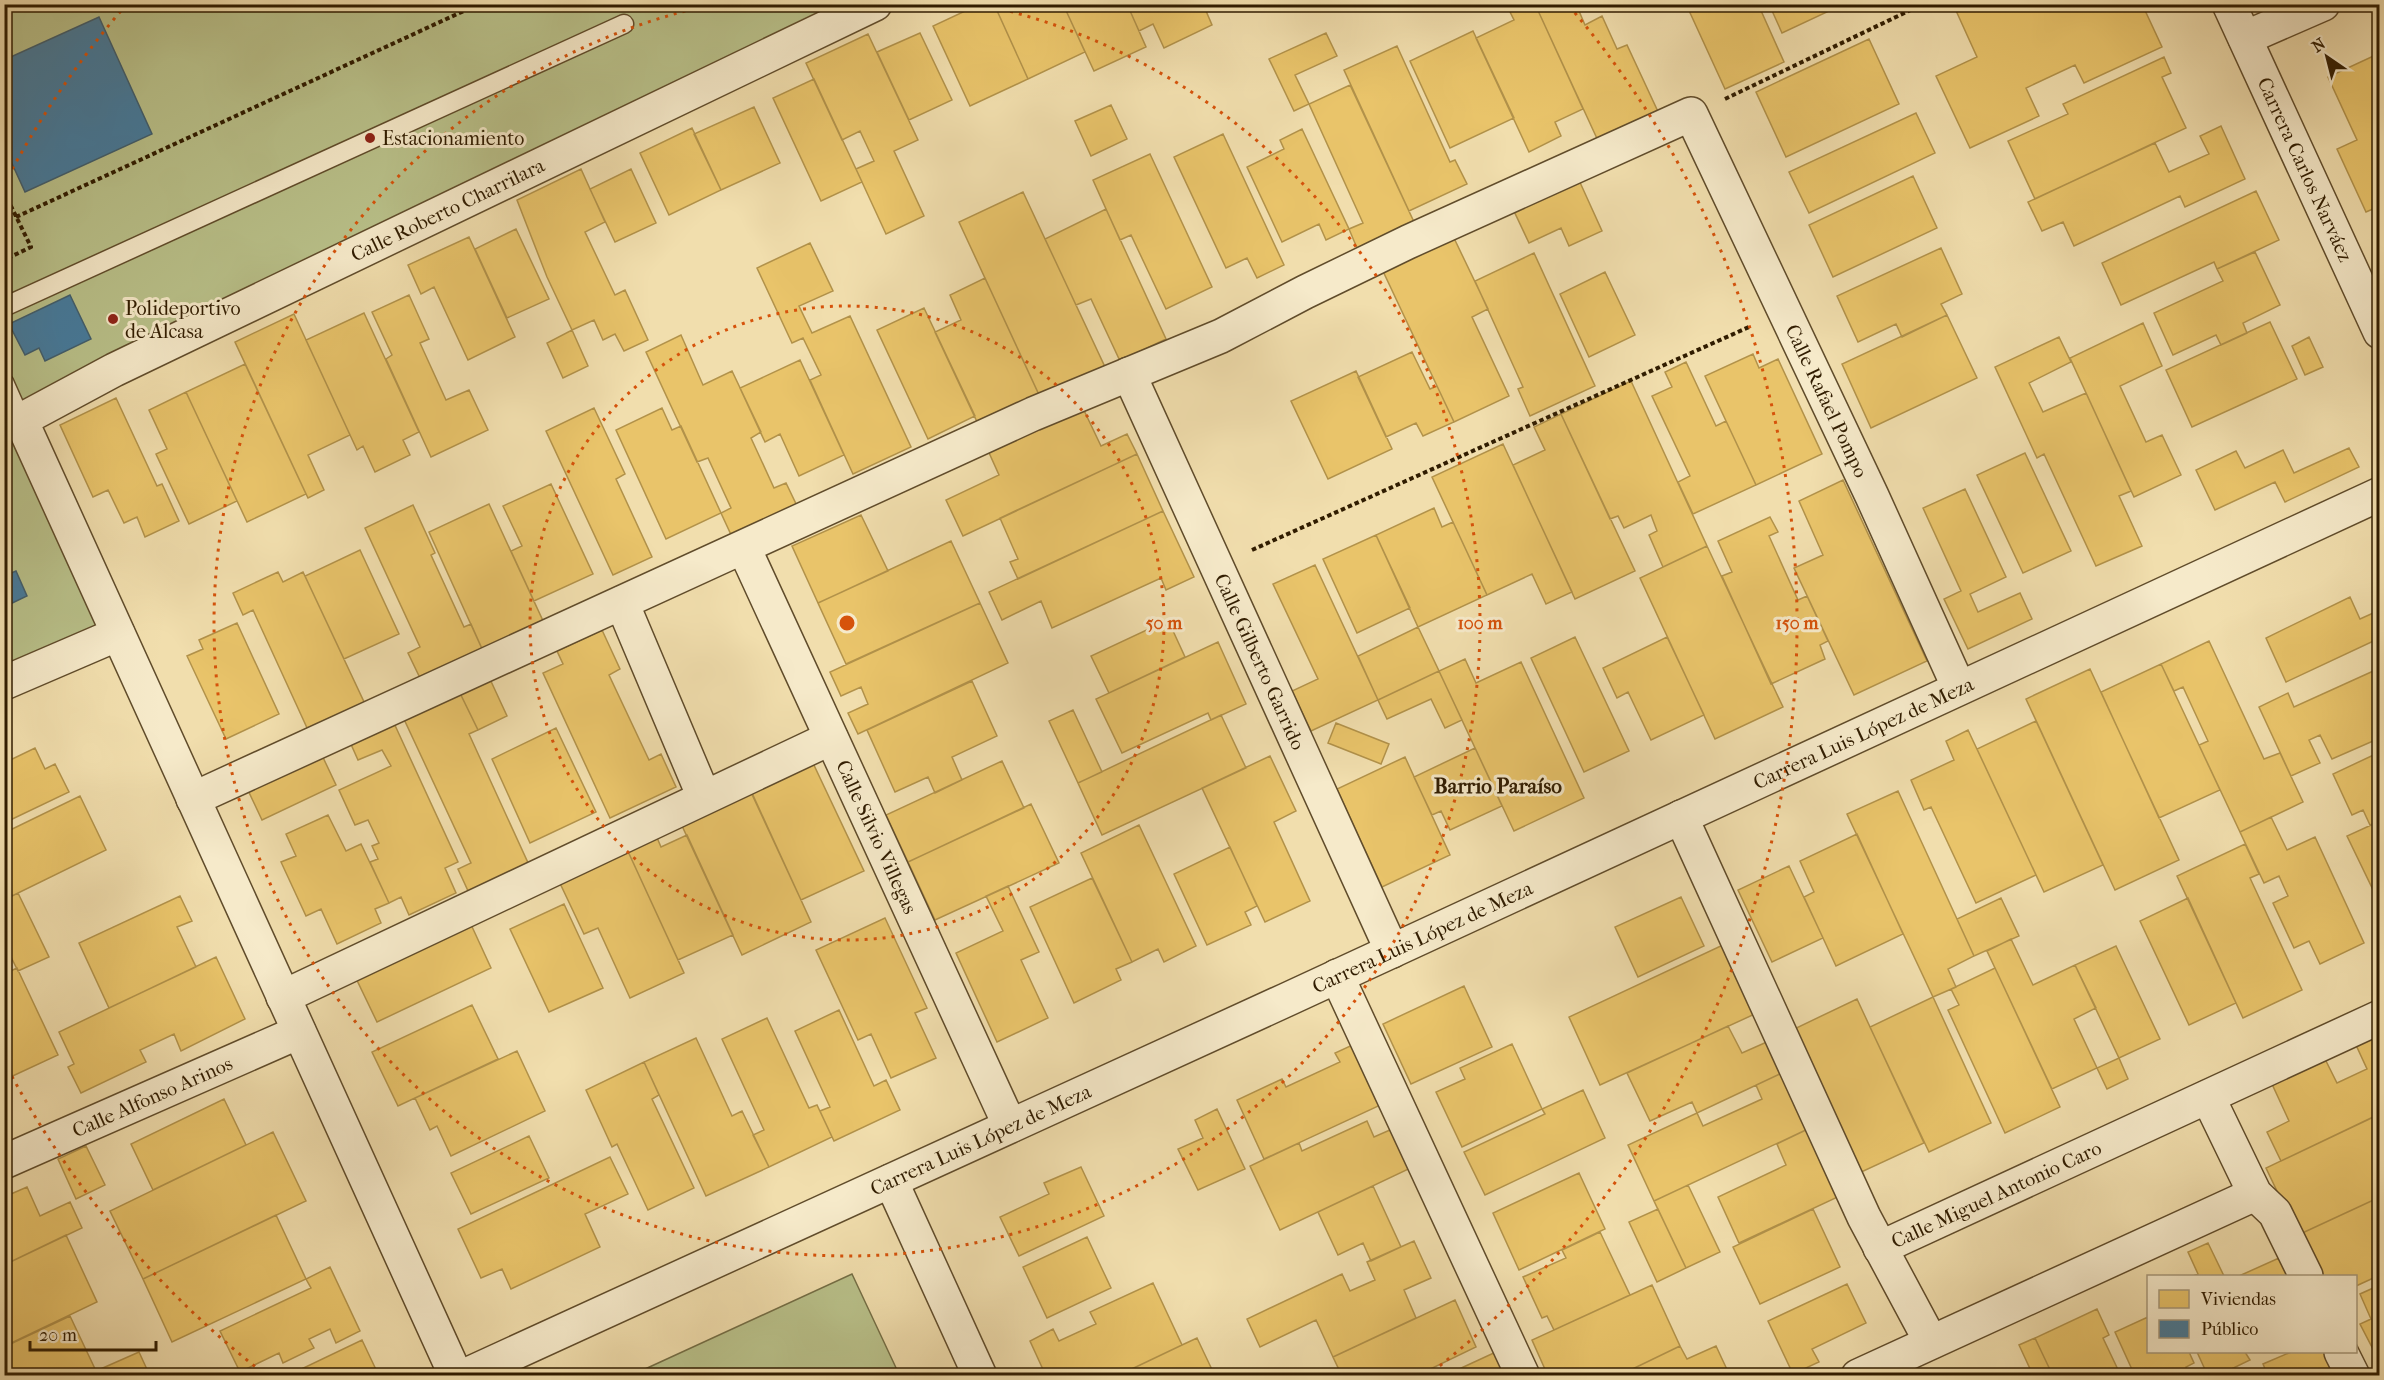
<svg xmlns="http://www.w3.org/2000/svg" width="2384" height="1380" font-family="'IM FELL French Canon',serif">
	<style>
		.pitch { fill: #b9c18a; stroke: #746e45; stroke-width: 1.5 }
		.homes { fill: #e9c46a; stroke: #b2924a; stroke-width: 1.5 }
		.public { fill: #457b9d; stroke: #3f5e6e; stroke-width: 1.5 }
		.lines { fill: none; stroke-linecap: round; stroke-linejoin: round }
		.lane-casing { stroke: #604c2b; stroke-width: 21 }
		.street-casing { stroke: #604c2b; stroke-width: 36 }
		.path { stroke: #301c00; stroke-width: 4; stroke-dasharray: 4.5 3; stroke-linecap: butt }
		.lane { stroke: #f6eaca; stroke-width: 18 }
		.street { stroke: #f6eaca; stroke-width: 33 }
		.ring { fill: none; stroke: #d6530b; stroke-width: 3; stroke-dasharray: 3 6 }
		.poi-dot { fill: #8f2418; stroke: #f6eaca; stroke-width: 2 }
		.labels { text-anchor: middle; stroke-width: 6; stroke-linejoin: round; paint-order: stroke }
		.poi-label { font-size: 20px; fill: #301c00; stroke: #f6eaca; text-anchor: start }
		.street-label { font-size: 20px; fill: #301c00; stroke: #f6eaca }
		.neighbourhood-label { font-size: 21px; font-weight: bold; fill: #301c00; stroke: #f6eaca }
		.centre { fill: #d6530b; stroke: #f6eaca; stroke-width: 3 }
		.ring-label { font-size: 18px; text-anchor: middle; font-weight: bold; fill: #d6530b; stroke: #f6eaca; stroke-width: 6; stroke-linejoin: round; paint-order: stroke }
	</style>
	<rect width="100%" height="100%" fill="#f1dead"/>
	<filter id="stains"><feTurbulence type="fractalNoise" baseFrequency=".00333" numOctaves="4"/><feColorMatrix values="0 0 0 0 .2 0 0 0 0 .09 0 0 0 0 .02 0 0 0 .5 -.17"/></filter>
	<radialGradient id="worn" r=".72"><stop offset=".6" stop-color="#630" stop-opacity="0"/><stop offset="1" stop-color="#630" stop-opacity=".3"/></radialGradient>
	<path class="pitch" d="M5 5H875L22 420 118 634 5 683Z
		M852 1274 898 1372 891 1375H632Z"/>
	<path class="homes" d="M980 4H994L1028 79 970 106 933 26Z
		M994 4H1063L1085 52 1028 79Z
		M1063 4H1127L1146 47 1094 71Z
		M1127 4H1203L1212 25 1164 48 1153 24 1139 31Z
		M1506 4H1535L1583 109 1555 122 1561 136 1529 152 1476 38 1514 20Z
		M1535 4H1576L1585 25 1602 16 1617 49 1627 45 1660 116 1600 145Z
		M1686 4H1758L1784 62 1725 89Z
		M1769 4H1823L1827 12 1782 33Z
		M1953 4H2142L2162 47 2084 83 2075 65 2026 88 2039 116 1970 148 1936 76 1977 57Z
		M1473 31 1514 118 1450 148 1410 61Z
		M920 33 952 100 909 120 877 52Z
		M1326 33 1337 56 1295 75 1309 104 1294 111 1269 59Z
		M868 34 918 140 894 151 924 216 886 234 856 169 874 161 860 131 842 140 806 63Z
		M1869 39 1899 104 1786 157 1756 92Z
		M1397 46 1450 162 1455 160 1467 184 1409 211 1344 70Z
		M2380 53V206L2366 212 2337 149 2357 140 2328 77Z
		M2164 57 2171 73 2162 77 2186 128 2035 199 2008 141 2068 114 2063 104Z
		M814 79 862 182 821 201 773 98Z
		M1350 85 1414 222 1357 248 1349 229 1363 223 1309 104Z
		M1111 105 1127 139 1091 156 1075 121Z
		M754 107 780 163 721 190 694 134Z
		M1916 113 1935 153 1809 213 1789 172Z
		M2221 126 2245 179 2185 207 2180 196 2074 246 2063 222 2042 231 2028 202 2155 143 2169 172 2209 154 2200 136Z
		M692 128 721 190 669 215 640 153Z
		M1302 129 1349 229 1326 240 1319 224 1282 242 1247 167 1284 149 1280 140Z
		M1223 134 1284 265 1257 278 1247 258 1226 268 1174 157Z
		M1150 154 1212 287 1166 309 1131 235 1120 240 1093 180Z
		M581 169 605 222 585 232 615 295 625 290 648 340 624 351 615 334 603 340 594 320 572 330 547 277 517 200Z
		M631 169 656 223 615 242 590 189Z
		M1913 176 1937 228 1833 277 1809 225Z
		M1578 178 1602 231 1569 246 1561 228 1529 243 1513 209Z
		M2256 191 2279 240 2217 269 2214 262 2121 305 2102 263Z
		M1023 192 1105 367 1040 397 959 222Z
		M1106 209 1166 339 1120 361 1091 299 1076 305 1045 239Z
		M516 229 549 299 507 318 475 249Z
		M1453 236 1488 309 1472 317 1509 396 1454 422 1382 269Z
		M469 237 515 337 468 360 434 287 421 294 408 265Z
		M810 243 833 291 799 306 812 333 850 316 911 447 853 474 810 380 821 375 803 338 792 343 757 268Z
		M1941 248 1962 294 1941 304 1947 315 1902 337 1896 324 1858 342 1837 296Z
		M2255 252 2280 305 2243 323 2247 333 2221 345 2216 335 2173 355 2154 313 2223 281 2217 269Z
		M1534 253 1595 386 1530 416 1518 389 1523 387 1475 281Z
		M1605 272 1635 335 1589 357 1560 294Z
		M985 278 1040 397 979 426 935 332 961 320 950 295Z
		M409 295 429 339 420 343 446 400 469 390 488 430 431 457 386 359 392 355 372 312Z
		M924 308 975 416 928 439 877 330Z
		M364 313 419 432 403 440 410 455 375 472 363 446 357 450 306 340Z
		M294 314 350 435 308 455 324 490 308 498 235 342Z
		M1947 315 1977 378 1871 428 1842 364Z
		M2270 322 2297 379 2192 427 2166 370Z
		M2143 323 2162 366 2120 386 2146 442 2162 435 2181 475 2134 497 2070 358Z
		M572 330 588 366 563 378 547 343Z
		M681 335 703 385 732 371 761 432 751 438 774 488 786 483 798 508 733 539 721 513 731 508 708 458 697 462 646 352Z
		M2059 337 2071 362 2029 383 2043 412 2086 393 2131 491 2119 496 2142 546 2096 566 2044 454 2037 458 1995 367Z
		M2309 337 2323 367 2305 375 2292 346Z
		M1412 352 1430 389 1437 386 1454 422 1423 436 1416 423 1386 437 1358 377Z
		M1753 354 1759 368 1778 359 1822 454 1756 485 1705 376Z
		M800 360 844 455 799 476 780 434 765 442 740 388Z
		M1686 362 1716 426 1726 421 1756 485 1693 514 1678 482 1690 476 1652 396 1672 387 1665 372Z
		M245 364 306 494 247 522 186 392Z
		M1356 371 1392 449 1328 479 1291 401Z
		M1631 381 1707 546 1663 567 1649 535 1657 531 1651 515 1624 528 1618 516 1610 519 1561 414Z
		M186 392 237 501 189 524 156 454 167 449 149 410Z
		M116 398 157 486 162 484 179 521 145 537 137 517 124 523 108 490 93 497 60 425Z
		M1080 402 1101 446 1127 434 1137 454 963 536 946 500 999 475 986 446Z
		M594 408 625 474 616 479 652 557 613 575 546 431Z
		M662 408 672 430 681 426 721 513 666 539 616 430Z
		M1561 414 1635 571 1575 599 1513 465 1545 450 1534 427Z
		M1503 444 1572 592 1546 604 1532 574 1487 595 1432 477Z
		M2349 448 2359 467 2285 502 2275 482 2215 510 2196 470 2236 451 2245 468 2283 450 2294 473Z
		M2025 453 2071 551 2023 573 1977 475Z
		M1137 454 1163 511 1018 579 1010 562 1018 559 1000 518Z
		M1843 480 1927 661 1854 695 1794 568 1823 555 1799 501Z
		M551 484 593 574 534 601 511 551 522 546 503 506Z
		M1965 489 2006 577 1970 594 1978 612 2020 593 2032 619 1968 649 1944 599 1961 591 1923 508Z
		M489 504 544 623 483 651 429 532Z
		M413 505 435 553 431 555 464 627 471 624 483 651 421 680 408 653 420 647 365 528Z
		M1434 508 1442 527 1453 522 1487 595 1418 627 1376 535Z
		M1163 511 1194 577 1166 590 1161 578 1052 628 1041 601 1002 620 989 592Z
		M861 515 888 571 818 603 792 546Z
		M1770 517 1778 532 1769 536 1798 600 1807 596 1828 641 1820 645 1825 659 1771 684 1722 576 1732 572 1718 541Z
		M1376 535 1410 608 1357 633 1323 559Z
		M951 541 980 603 846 664 818 603Z
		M1707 546 1783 707 1715 739 1640 578Z
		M360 550 399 634 344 659 305 576Z
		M1315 565 1378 700 1311 731 1292 691 1318 679 1273 584Z
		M278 572 283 582 303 572 365 704 308 730 253 610 243 615 233 593Z
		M2350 597 2360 619 2380 610V638L2286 682 2266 638Z
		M980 603 1008 663 858 734 848 713 868 704 861 687 841 696 830 672Z
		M1168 620 1185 657 1109 693 1091 656Z
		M237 623 279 714 226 739 187 656 203 649 199 640Z
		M1418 627 1439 671 1378 700 1358 656Z
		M602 630 620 669 609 675 649 760 661 754 676 787 610 818 543 673 563 664 557 651Z
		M1575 637 1629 751 1584 772 1531 658Z
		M1667 637 1704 715 1651 740 1628 692 1617 698 1603 668Z
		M2209 641 2264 759 2280 753 2303 802 2240 832 2199 745 2208 741 2183 687 2174 691 2161 664Z
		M1218 642 1246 704 1211 720 1208 713 1122 753 1096 699Z
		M1465 659 1476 683 1521 662 1584 798 1514 831 1439 671Z
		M2161 664 2220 790 2159 818 2101 692Z
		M2380 668V738L2332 759 2320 735 2309 740 2320 763 2291 776 2259 707 2288 693 2294 707Z
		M2090 669 2179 860 2115 890 2026 699Z
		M1439 671 1462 720 1445 728 1431 699 1387 719 1378 700Z
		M489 677 507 716 478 730 459 691Z
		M972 681 997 736 952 757 962 780 935 793 928 777 895 792 867 730Z
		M459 691 478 730 469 734 529 865 469 893 458 869 471 863 403 717Z
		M1073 710 1102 772 1078 783 1049 721Z
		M1221 715 1246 768 1102 835 1078 783Z
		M393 721 458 862 445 868 456 893 409 915 401 897 389 903 370 862 378 859 372 846 379 843 368 820 355 825 339 790 391 766 382 750 358 760 350 742Z
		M2036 721 2103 865 2044 892 1977 749Z
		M1336 723 1389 744 1381 764 1328 743Z
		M556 728 596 812 530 843 492 759Z
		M1968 730 2036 875 1976 903 1931 807 1924 810 1911 780 1954 760 1946 741Z
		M35 748 45 769 55 764 69 792 4 823V763Z
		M1475 748 1502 806 1450 830 1441 811 1432 815 1414 777Z
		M320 751 336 785 262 820 246 786Z
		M2380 752V821L2370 825 2363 810 2352 815 2333 774Z
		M1270 756 1296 811 1274 822 1310 901 1265 922 1202 788Z
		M1405 757 1450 855 1382 887 1337 789Z
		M812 761 864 871 801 900 750 790Z
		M1002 761 1024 808 908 862 886 815Z
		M747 782 811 922 742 955 677 815Z
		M1898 791 1974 956 1948 969 1956 987 1933 997 1847 814Z
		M80 796 106 850 12 896 4 880V833Z
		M1031 804 1059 863 935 920 908 862Z
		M328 815 346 851 361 844 389 903 375 909 381 923 337 944 321 909 306 916 281 862 296 856 286 834Z
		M2271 817 2287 850 2315 837 2364 943 2320 964 2309 941 2294 948 2273 903 2288 896 2279 876 2264 883 2240 832Z
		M2380 821V897L2377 898 2347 836Z
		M1139 825 1196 946 1164 962 1158 949 1132 962 1081 853Z
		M655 833 661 847 687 835 733 935 678 960 626 847Z
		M1857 834 1903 934 1836 966 1804 897 1814 892 1800 861Z
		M2245 844 2259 874 2250 878 2302 990 2243 1018 2177 876Z
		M626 847 684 973 630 998 598 928 584 934 558 879Z
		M1230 847 1257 906 1245 912 1251 925 1207 945 1174 874Z
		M1789 866 1823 938 1772 962 1738 890Z
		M1092 878 1132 962 1116 969 1121 980 1074 1003 1030 907Z
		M1008 886 1039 952 1021 960 1048 1018 997 1042 956 953 1003 931 986 896Z
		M18 893 49 957 18 971 4 943V900Z
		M180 896 192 921 177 927 196 967 109 1008 79 943Z
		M1681 897 1704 946 1638 977 1615 927Z
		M2001 898 2019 936 1974 956 1957 919Z
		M2188 898 2236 1003 2189 1025 2140 921Z
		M564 904 603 988 549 1012 510 929Z
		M468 918 491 968 377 1022 353 972Z
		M885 918 927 1008 915 1013 936 1058 891 1078 871 1034 858 1040 816 950Z
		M2011 939 2033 985 2075 965 2096 1008 2074 1019 2097 1068 2052 1089 1987 951Z
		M1725 944 1757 1013 1600 1085 1569 1017Z
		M2116 946 2160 1039 2119 1058 2075 965Z
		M216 957 245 1019 181 1051 174 1034 140 1050 146 1062 81 1093 68 1067 74 1064 59 1032Z
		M17 968 58 1055 4 1080V974Z
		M1995 968 2060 1107 2005 1133 1948 1010 1959 1005 1951 989Z
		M1464 986 1492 1047 1411 1084 1383 1024Z
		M1933 997 1991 1123 1929 1152 1870 1027Z
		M1857 999 1924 1143 1857 1174 1790 1031Z
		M472 1005 498 1059 398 1106 372 1052Z
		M839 1010 874 1086 886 1080 900 1110 834 1141 820 1111 830 1107 795 1031Z
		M767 1018 809 1108 817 1105 832 1137 769 1167 753 1135 764 1130 722 1039Z
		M1728 1026 1742 1053 1769 1041 1784 1072 1697 1113 1692 1102 1650 1121 1627 1073Z
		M2380 1034V1114L2281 1161 2267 1132 2289 1121 2272 1084 2325 1059 2337 1083 2367 1069 2356 1045Z
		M696 1038 732 1116 742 1111 769 1167 706 1196 644 1062Z
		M1359 1042 1387 1102 1264 1159 1237 1100 1282 1079 1286 1087 1340 1062 1335 1053Z
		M1512 1044 1542 1109 1462 1147 1436 1092 1465 1079 1460 1068Z
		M517 1051 545 1111 451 1156 437 1126 430 1130 415 1098Z
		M2119 1058 2128 1079 2107 1089 2097 1068Z
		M644 1062 659 1095 652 1099 694 1188 648 1210 617 1144 612 1147 586 1090Z
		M1784 1072 1810 1128 1654 1201 1628 1145 1697 1113 1703 1126 1762 1099 1756 1085Z
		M1583 1090 1605 1138 1485 1195 1464 1152 1545 1114 1542 1109Z
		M224 1099 246 1145 153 1190 131 1144Z
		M1217 1109 1245 1169 1198 1190 1178 1149 1203 1138 1195 1120Z
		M2373 1117 2380 1131V1197L2298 1235 2266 1168Z
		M1367 1121 1374 1137 1399 1126 1417 1165 1280 1230 1250 1166 1299 1143 1302 1151Z
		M1810 1128 1842 1195 1739 1243 1718 1197 1786 1165 1777 1144Z
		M273 1132 306 1201 143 1279 110 1211Z
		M529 1136 549 1178 471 1214 451 1173Z
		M86 1146 105 1185 76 1199 58 1159Z
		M610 1157 628 1194 585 1214 600 1247 511 1289 502 1269 481 1278 458 1229Z
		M1081 1167 1104 1216 1019 1256 1000 1217 1049 1194 1044 1183Z
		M1579 1173 1605 1229 1519 1270 1493 1213Z
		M1688 1185 1720 1252 1686 1268 1654 1201Z
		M1373 1186 1401 1247 1371 1261 1363 1243 1338 1255 1318 1212Z
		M27 1187 40 1216 70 1202 82 1228 4 1265V1197Z
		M2380 1197V1275L2356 1286V1276H2317L2298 1235Z
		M1658 1209 1686 1268 1657 1282 1629 1222Z
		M1813 1209 1840 1267 1760 1304 1733 1247Z
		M276 1215 306 1279 172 1342 143 1279Z
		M1600 1232 1630 1295 1554 1330 1547 1316 1542 1318 1523 1277 1566 1258 1562 1250Z
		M66 1235 97 1302 5 1346 4 1265Z
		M1087 1237 1111 1288 1047 1318 1023 1267Z
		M1414 1241 1431 1278 1404 1290 1416 1318 1333 1357 1316 1320 1260 1347 1247 1319 1342 1274 1350 1291 1375 1280 1367 1262Z
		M2208 1243 2224 1276H2193L2198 1274 2188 1252Z
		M2279 1258 2288 1276H2239Z
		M330 1267 360 1331 336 1343 330 1329 309 1339 314 1348 283 1363 279 1353 240 1372 220 1331 311 1288 306 1279Z
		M1153 1283 1182 1345 1117 1376H1046L1030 1341 1053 1329 1059 1341 1096 1324 1090 1312Z
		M1847 1284 1866 1323 1812 1349 1819 1362 1793 1374 1768 1321Z
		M1652 1285 1680 1346 1618 1376H1548L1532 1340Z
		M2380 1285V1349L2374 1351 2360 1324 2371 1319 2360 1294Z
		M1455 1300 1476 1347 1416 1376H1342L1333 1357Z
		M2097 1309 2109 1335 2103 1338 2121 1376H2053L2035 1338Z
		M70 1316 96 1371 88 1376H4V1347Z
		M2148 1317V1352H2189L2194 1363 2186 1367 2190 1376H2135L2115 1332Z
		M1197 1338 1215 1376H1117L1182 1345Z
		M2035 1338 2053 1376H2020L2031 1371 2019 1345Z
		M362 1340 379 1376H272L286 1369 289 1375Z
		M1680 1346 1687 1359 1716 1346 1730 1376H1618Z
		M1498 1351 1509 1376H1459L1457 1370Z
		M139 1352 150 1376H88L96 1371Z
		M2197 1352H2245L2250 1360 2217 1376H2208Z
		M2291 1352H2332L2343 1376H2268L2263 1364Z"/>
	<path class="public" d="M99 17 152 134 25 192 4 146V60Z
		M70 295 91 339 45 361 39 348 25 355 9 324Z
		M16 571 27 596 4 607V576Z"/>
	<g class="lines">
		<g class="lane-casing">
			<path id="lane" d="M4 307 624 24
				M4 382 21 420"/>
		</g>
		<g class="street-casing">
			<g id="street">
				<path id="s1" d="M2229 4 2380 332"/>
				<path d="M2245 38 2323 4"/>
				<path id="s2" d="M1129 374 1392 951"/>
				<path id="s3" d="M744 548 1010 1126"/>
				<path d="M622 603 704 797"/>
				<path d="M4 683 118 634"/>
				<path id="s4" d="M193 799 1033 414 1221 336 1305 292 1408 242 1691 114 1872 496 1959 688"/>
				<path d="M1681 817 1864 1217 1931 1342"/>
				<path d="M1337 976 1523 1376"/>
				<path d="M283 997 831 738"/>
				<path d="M2208 1097 2255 1194 2275 1213 2306 1276"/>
				<path id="s5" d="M4 1162 299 1032"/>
				<path d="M891 1181 980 1376"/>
				<path id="s6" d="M1880 1248 2380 1017"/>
				<path d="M2341 1352 2353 1376"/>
				<path id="s7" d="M456 1376 21 420 114 370 875 4"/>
				<path id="s8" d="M464 1376 1286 1000 2380 494"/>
				<path d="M1858 1376 2255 1194"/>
			</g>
		</g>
		<path class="path" d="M1725 99 1923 4
			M4 192 31 247 4 260
			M16 217 479 4
			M1252 550 1749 327"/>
		<use href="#lane" class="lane"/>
		<use href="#street" class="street"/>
	</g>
	<g class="ring">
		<circle cx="847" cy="623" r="317"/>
		<path d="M984 5A633 633 0 1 1 710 5"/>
		<path d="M262 1372A950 950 0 0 1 8 1069M8 177A950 950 0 0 1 125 6M1569 6A950 950 0 0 1 1432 1372"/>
	</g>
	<g class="poi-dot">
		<circle cx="370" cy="138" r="6"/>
		<circle cx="113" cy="319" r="6"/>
	</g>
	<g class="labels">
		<g class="poi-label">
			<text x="382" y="145">Estacionamiento</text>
			<text x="125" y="315">Polideportivo<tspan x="125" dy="23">de Alcasa</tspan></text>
		</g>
		<g class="street-label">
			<text dy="7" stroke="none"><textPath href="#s1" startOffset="182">Carrera Carlos Narváez</textPath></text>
			<text dy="7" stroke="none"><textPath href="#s7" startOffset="1526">Calle Roberto Charrilara</textPath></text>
			<text dy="7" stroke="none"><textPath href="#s4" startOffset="1965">Calle Rafael Pompo</textPath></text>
			<text dy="7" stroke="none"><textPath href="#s2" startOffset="316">Calle Gilberto Garrido</textPath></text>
			<text dy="7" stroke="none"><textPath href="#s8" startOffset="1540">Carrera Luis López de Meza</textPath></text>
			<text dy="7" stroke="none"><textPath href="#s3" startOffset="318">Calle Silvio Villegas</textPath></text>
			<text dy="7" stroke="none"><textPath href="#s8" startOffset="1054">Carrera Luis López de Meza</textPath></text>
			<text dy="7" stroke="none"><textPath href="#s5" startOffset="162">Calle Alfonso Arinos</textPath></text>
			<text dy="7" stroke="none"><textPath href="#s8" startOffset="568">Carrera Luis López de Meza</textPath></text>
			<text dy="7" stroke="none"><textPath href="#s6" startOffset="128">Calle Miguel Antonio Caro</textPath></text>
		</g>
		<g class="neighbourhood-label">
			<text x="1498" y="793">Barrio Paraíso</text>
		</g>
	</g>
	<circle cx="847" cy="623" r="9" class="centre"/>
	<g class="ring-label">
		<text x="1164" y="629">50 m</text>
		<text x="1480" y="629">100 m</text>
		<text x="1797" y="629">150 m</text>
	</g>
	<rect width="2384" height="1380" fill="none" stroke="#f1dead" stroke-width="24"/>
	<rect x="6" y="6" width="2372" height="1368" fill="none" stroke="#301c00" stroke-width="3"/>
	<rect x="12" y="12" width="2360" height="1356" fill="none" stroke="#301c00" stroke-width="1.5"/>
	<rect x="2147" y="1275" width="210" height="78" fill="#f6eaca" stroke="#a79879" stroke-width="1.5"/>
	<rect x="2159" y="1290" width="30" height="18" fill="#e9c46a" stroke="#a79879" stroke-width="1.5"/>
	<text x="2201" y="1305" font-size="18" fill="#301c00">Viviendas</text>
	<rect x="2159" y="1320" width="30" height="18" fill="#457b9d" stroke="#a79879" stroke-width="1.5"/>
	<text x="2201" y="1335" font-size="18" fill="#301c00">Público</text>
	<g transform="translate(2327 57) rotate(325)" stroke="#f6eaca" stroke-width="4.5" paint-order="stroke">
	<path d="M0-4.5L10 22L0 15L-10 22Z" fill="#301c00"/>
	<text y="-9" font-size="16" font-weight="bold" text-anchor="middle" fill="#301c00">N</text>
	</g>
	<path d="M30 1341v9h126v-9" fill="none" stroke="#301c00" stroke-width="3"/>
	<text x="39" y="1341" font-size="18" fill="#301c00" stroke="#f6eaca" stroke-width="4.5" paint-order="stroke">20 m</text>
	<rect width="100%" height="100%" filter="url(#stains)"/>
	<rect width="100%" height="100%" fill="url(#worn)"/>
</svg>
